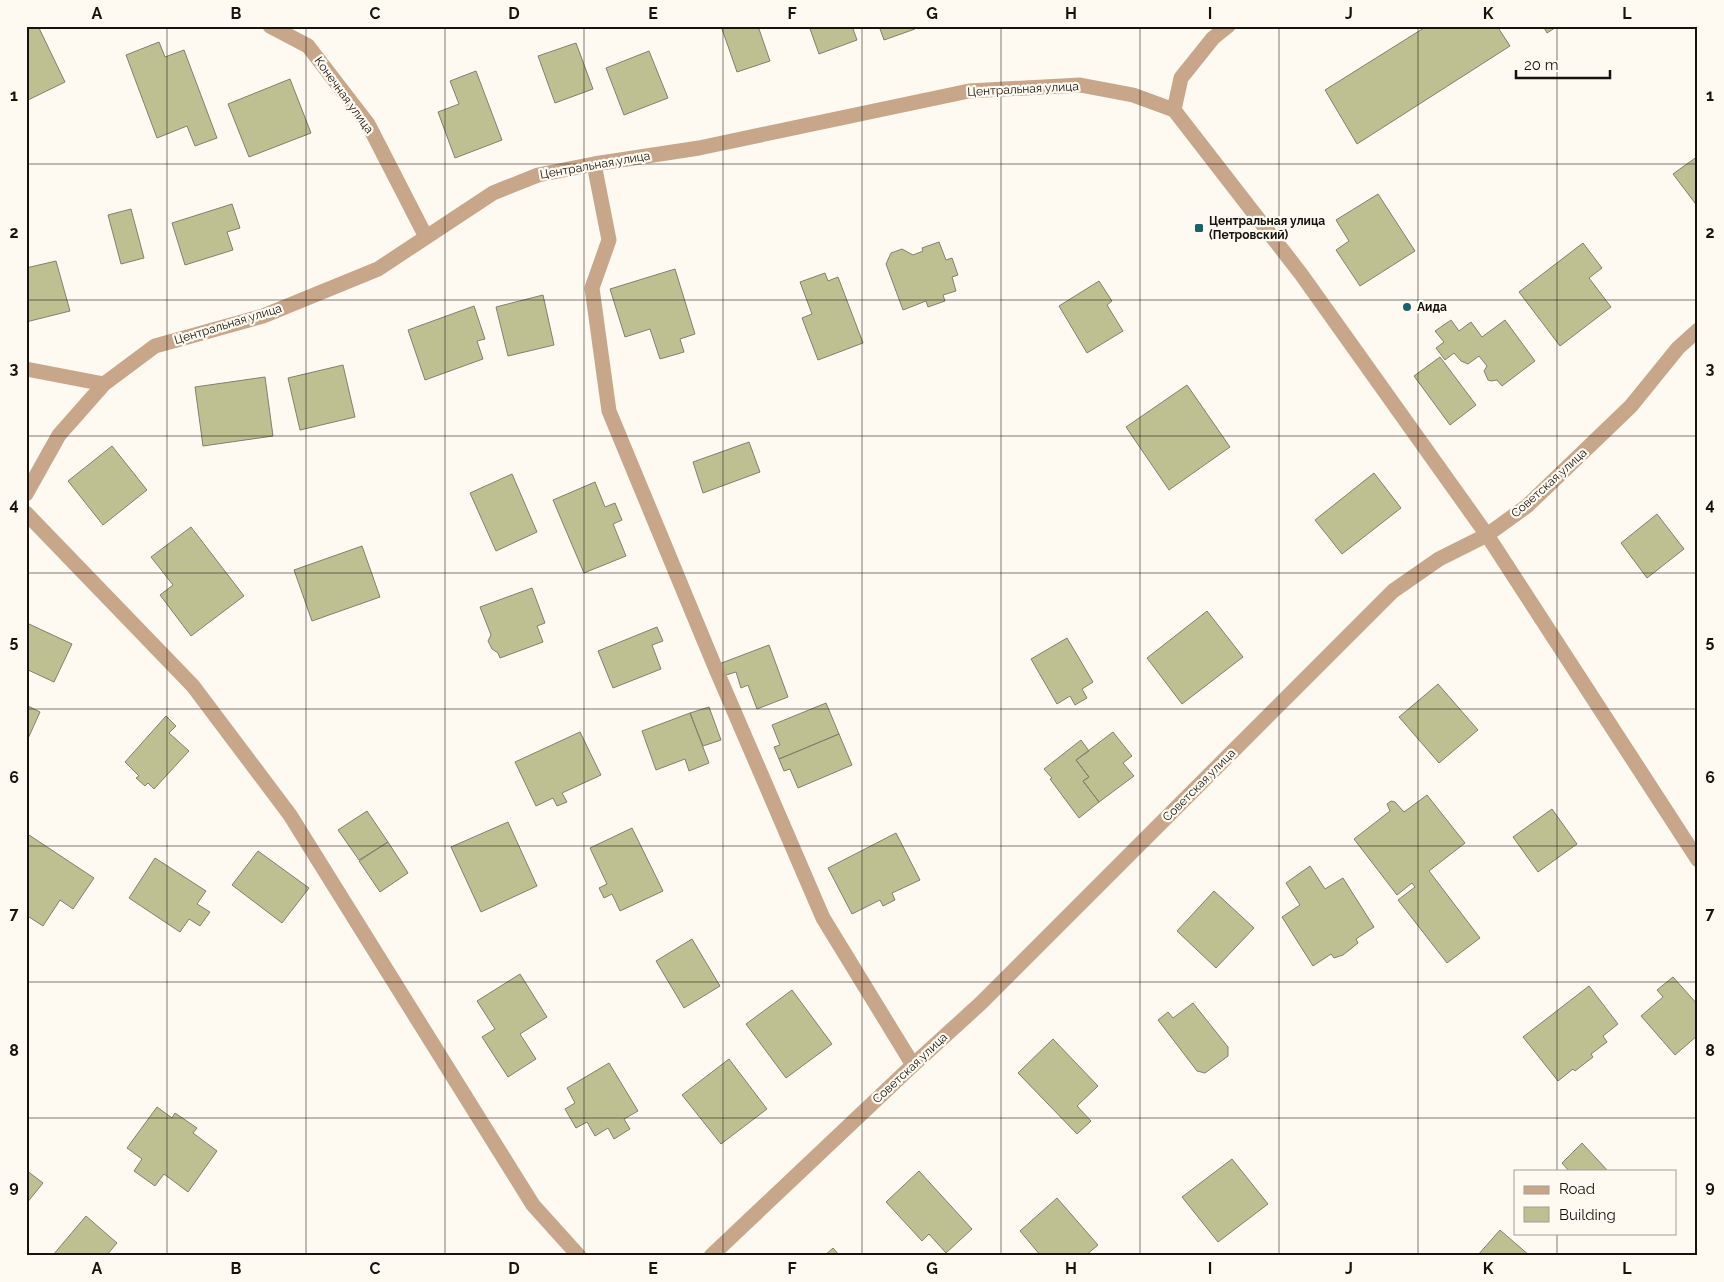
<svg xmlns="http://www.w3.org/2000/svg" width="1724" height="1282" font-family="Raleway,sans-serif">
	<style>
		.building { fill: #bec091; stroke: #81816d }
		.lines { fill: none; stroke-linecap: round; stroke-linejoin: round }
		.minor { stroke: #c8a68a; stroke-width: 15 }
		.grid { fill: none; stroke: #16130c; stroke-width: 1; stroke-opacity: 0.55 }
		.poi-dot { fill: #16636c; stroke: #fefaf2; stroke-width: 2 }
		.labels { text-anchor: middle; stroke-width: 4.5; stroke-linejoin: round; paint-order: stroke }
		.street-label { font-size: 12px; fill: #16130c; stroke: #fefaf2 }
		.poi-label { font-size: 12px; font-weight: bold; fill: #16130c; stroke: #fefaf2; text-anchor: start }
		.neatline { fill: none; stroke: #16130c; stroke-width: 2 }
		.grid-label { font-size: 16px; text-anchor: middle; font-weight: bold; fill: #16130c }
	</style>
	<rect width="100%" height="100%" fill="#fefaf2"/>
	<path class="building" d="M26 26H38L65 82 26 101Z
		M721 26H758L770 61 737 72Z
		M809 26H852L857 40 819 54Z
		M879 26H914L915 29 884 40Z
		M1427 26H1497L1510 46 1357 144 1325 90Z
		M1543 26H1558L1547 33Z
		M159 42 165 57 184 50 217 138 195 146 187 126 157 138 126 55Z
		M576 43 593 89 555 103 538 56Z
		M649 51 668 98 624 115 606 68Z
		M476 71 502 140 455 158 438 112 459 104 450 81Z
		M290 79 311 133 249 157 228 104Z
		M1698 156V207L1673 174Z
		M1378 194 1415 251 1360 286 1336 250 1349 241 1336 220Z
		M232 204 240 228 227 232 233 250 185 265 172 223Z
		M131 209 144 258 121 264 108 215Z
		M939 242 946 260 952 258 958 275 952 277 956 291 943 295 945 301 928 307 926 301 903 310 886 264 891 253 902 249 913 255 923 251 922 248Z
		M1583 243 1602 268 1589 278 1611 307 1560 346 1519 292Z
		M56 261 70 311 26 322V268Z
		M675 269 695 334 680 339 684 352 660 359 650 329 625 337 610 289Z
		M825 273 828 281 838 277 863 343 818 360 802 318 812 314 800 282Z
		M1099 281 1112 301 1107 305 1123 331 1087 353 1059 306Z
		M543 295 554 345 508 356 496 307Z
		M474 306 485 339 477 341 483 359 425 380 408 330Z
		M1451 320 1459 331 1471 322 1482 337 1505 320 1535 361 1502 386 1497 380 1491 381 1488 380 1484 371 1487 366 1479 356 1468 364 1461 361 1454 353 1445 360 1436 348 1444 342 1435 331Z
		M1440 357 1476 405 1450 425 1414 376Z
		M343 365 355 417 300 430 288 378Z
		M265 377 273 436 203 446 195 387Z
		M1187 385 1230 447 1169 490 1126 427Z
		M749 442 760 472 703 493 693 462Z
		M112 446 147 490 103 525 68 481Z
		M1374 473 1401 508 1342 554 1315 520Z
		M512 474 537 532 496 551 470 493Z
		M595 482 605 507 615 503 622 520 613 524 626 556 584 573 553 500Z
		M1657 514 1684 549 1647 578 1621 543Z
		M191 527 244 596 191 636 160 595 173 585 151 557Z
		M362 546 380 597 312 621 294 570Z
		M532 588 545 623 537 626 543 642 500 658 498 653 492 649 488 641 491 635 480 607Z
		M1207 611 1243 657 1182 704 1147 658Z
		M29 624 72 644 54 682 26 669V631Z
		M657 627 663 641 652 645 661 669 613 688 598 651Z
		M1067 638 1093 682 1082 689 1087 698 1075 705 1070 696 1057 704 1031 659Z
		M769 645 788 697 757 709 748 685 741 688 736 672 723 676 719 664Z
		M1438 684 1478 730 1439 763 1399 717Z
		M826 703 839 734 779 759 774 747 780 745 772 725Z
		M26 705 40 712 26 743Z
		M709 707 721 740 703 746 690 713Z
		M690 713 709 763 689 771 685 759 656 770 642 731Z
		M166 716 176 726 169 733 189 751 154 789 148 783 145 786 136 778 139 776 125 762Z
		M580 732 601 775 562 793 567 802 557 806 553 798 536 806 515 762Z
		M1113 732 1132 756 1123 763 1134 776 1099 802 1083 781 1089 777 1076 760Z
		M839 734 852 765 798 788 790 769 784 771 779 759Z
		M1081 740 1089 751 1076 760 1089 777 1083 781 1099 802 1079 818 1050 779 1052 778 1044 769Z
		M1427 795 1465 843 1429 871 1480 938 1447 963 1398 900 1415 887 1412 883 1397 895 1354 839 1390 811 1387 804 1391 801 1395 802 1404 812Z
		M1552 809 1577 844 1538 872 1513 837Z
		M367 811 388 842 359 860 338 830Z
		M508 822 537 886 481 912 451 847Z
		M632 828 663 891 620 911 612 894 604 898 599 888 607 884 590 848Z
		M26 833 94 878 73 909 60 900 43 926 26 915Z
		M896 833 920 880 892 893 895 900 883 906 880 900 852 914 828 868Z
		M388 842 408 873 380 892 359 861Z
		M258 851 309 888 282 923 232 885Z
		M155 858 206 891 197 904 210 912 200 926 189 919 180 932 129 898Z
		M1310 866 1325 889 1343 878 1374 927 1356 939 1358 943 1343 955 1334 958 1331 954 1313 966 1282 917 1300 905 1286 883Z
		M1214 891 1254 928 1216 968 1177 931Z
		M692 939 720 986 684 1008 656 961Z
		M520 974 547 1017 520 1034 536 1059 508 1077 482 1037 495 1029 477 1001Z
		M1673 977 1698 1005V1017L1695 1019 1698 1021V1035L1675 1055 1641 1016 1663 997 1657 990Z
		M1589 986 1618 1024 1603 1036 1607 1042 1591 1054 1593 1057 1575 1071 1573 1069 1558 1081 1523 1037Z
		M792 990 832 1044 786 1078 746 1024Z
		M1193 1003 1228 1047V1056L1205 1073 1197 1071 1158 1020 1168 1012 1173 1018Z
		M1053 1039 1098 1086 1077 1106 1091 1121 1077 1134 1018 1073Z
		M729 1059 767 1109 721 1144 682 1095Z
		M609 1063 638 1111 624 1119 630 1129 614 1139 608 1128 595 1136 587 1122 576 1128 565 1109 575 1103 567 1088Z
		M157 1107 172 1118 175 1113 197 1128 193 1133 217 1151 188 1192 164 1174 155 1186 134 1171 142 1159 127 1148Z
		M1582 1143 1608 1171H1569L1562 1163Z
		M1232 1159 1268 1204 1218 1242 1182 1197Z
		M26 1170 43 1183 26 1204Z
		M919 1171 972 1229 946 1253 929 1234 922 1241 886 1202Z
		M1057 1198 1098 1245 1085 1256H1041L1020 1231Z
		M86 1216 117 1243 106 1256H55L53 1255Z
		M1500 1230 1530 1256H1477Z
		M833 1248 840 1256H824Z"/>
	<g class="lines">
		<path class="minor" d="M270 26 308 46 368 124 426 237
			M1174 110 1301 274 1487 535 1698 860
			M1174 110 1181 78 1213 38 1228 26
			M594 164 609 240 592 288 609 411 715 667 823 918 913 1065
			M26 369 104 384
			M26 494 59 435 104 384 155 346 263 316 378 269 493 193 538 175 594 164 699 148 969 91 1080 85 1133 95 1174 110
			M26 513 193 686 290 815 533 1205 579 1256
			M711 1256 913 1065 981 1003 1393 591 1439 559 1487 535 1527 506 1631 406 1678 348 1698 330"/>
	</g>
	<path class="grid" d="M167 26V1256M306 26V1256M445 26V1256M584 26V1256M723 26V1256M862 26V1256M1001 26V1256M1140 26V1256M1279 26V1256M1418 26V1256M1557 26V1171M26 164H1698M26 300H1698M26 436H1698M26 573H1698M26 709H1698M26 846H1698M26 982H1698M26 1118H1698M1557 1233V1256"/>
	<g class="poi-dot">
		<rect x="1194" y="223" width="10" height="10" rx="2.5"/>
		<circle cx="1407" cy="307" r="5"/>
	</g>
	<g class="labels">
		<g class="street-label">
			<text transform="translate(1023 89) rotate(-3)" y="4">Центральная улица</text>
			<text transform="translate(344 95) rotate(54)" y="4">Конечная улица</text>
			<text transform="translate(595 165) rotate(-10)" y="4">Центральная улица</text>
			<text transform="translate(228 324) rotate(-17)" y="4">Центральная улица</text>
			<text transform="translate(1549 483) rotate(-42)" y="4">Советская улица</text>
			<text transform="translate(1199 785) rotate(-45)" y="4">Советская улица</text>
			<text transform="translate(910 1068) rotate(-43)" y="4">Советская улица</text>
		</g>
		<g class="poi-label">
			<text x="1209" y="225">Центральная улица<tspan x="1209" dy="14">(Петровский)</tspan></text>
			<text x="1417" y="311">Аида</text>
		</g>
	</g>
	<rect width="1724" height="1282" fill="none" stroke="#fefaf2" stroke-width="55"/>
	<rect x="1514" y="1170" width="162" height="65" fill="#fefaf2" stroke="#a19e96"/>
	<rect x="1524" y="1186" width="25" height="8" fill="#c8a68a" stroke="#a19e96"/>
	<text x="1559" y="1194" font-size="15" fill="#16130c">Road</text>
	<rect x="1524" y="1207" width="25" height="15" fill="#bec091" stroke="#a19e96"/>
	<text x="1559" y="1220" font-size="15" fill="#16130c">Building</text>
	<path d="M1516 70v8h94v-8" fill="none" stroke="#16130c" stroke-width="2.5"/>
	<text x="1524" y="70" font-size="15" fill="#16130c" stroke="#fefaf2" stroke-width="4" paint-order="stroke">20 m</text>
	<rect x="28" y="28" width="1668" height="1226" class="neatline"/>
	<g class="grid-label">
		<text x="97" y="19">A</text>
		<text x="236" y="19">B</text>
		<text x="375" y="19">C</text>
		<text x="514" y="19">D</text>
		<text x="653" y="19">E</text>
		<text x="792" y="19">F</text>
		<text x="932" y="19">G</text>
		<text x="1071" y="19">H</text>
		<text x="1210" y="19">I</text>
		<text x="1349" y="19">J</text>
		<text x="1488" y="19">K</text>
		<text x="1627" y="19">L</text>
		<text x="14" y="101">1</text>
		<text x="1710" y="101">1</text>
		<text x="14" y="238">2</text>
		<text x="1710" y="238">2</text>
		<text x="14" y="374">3</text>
		<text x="1710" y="374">3</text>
		<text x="14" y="510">4</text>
		<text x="1710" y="510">4</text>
		<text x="14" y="647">5</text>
		<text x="1710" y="647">5</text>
		<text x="14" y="783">6</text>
		<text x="1710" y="783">6</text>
		<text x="14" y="919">7</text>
		<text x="1710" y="919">7</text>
		<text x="14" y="1056">8</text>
		<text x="1710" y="1056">8</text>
		<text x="14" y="1192">9</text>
		<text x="1710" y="1192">9</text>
		<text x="97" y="1274">A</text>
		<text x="236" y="1274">B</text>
		<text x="375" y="1274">C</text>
		<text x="514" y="1274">D</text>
		<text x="653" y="1274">E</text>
		<text x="792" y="1274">F</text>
		<text x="932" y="1274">G</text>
		<text x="1071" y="1274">H</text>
		<text x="1210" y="1274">I</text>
		<text x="1349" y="1274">J</text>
		<text x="1488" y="1274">K</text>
		<text x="1627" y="1274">L</text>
	</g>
</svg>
